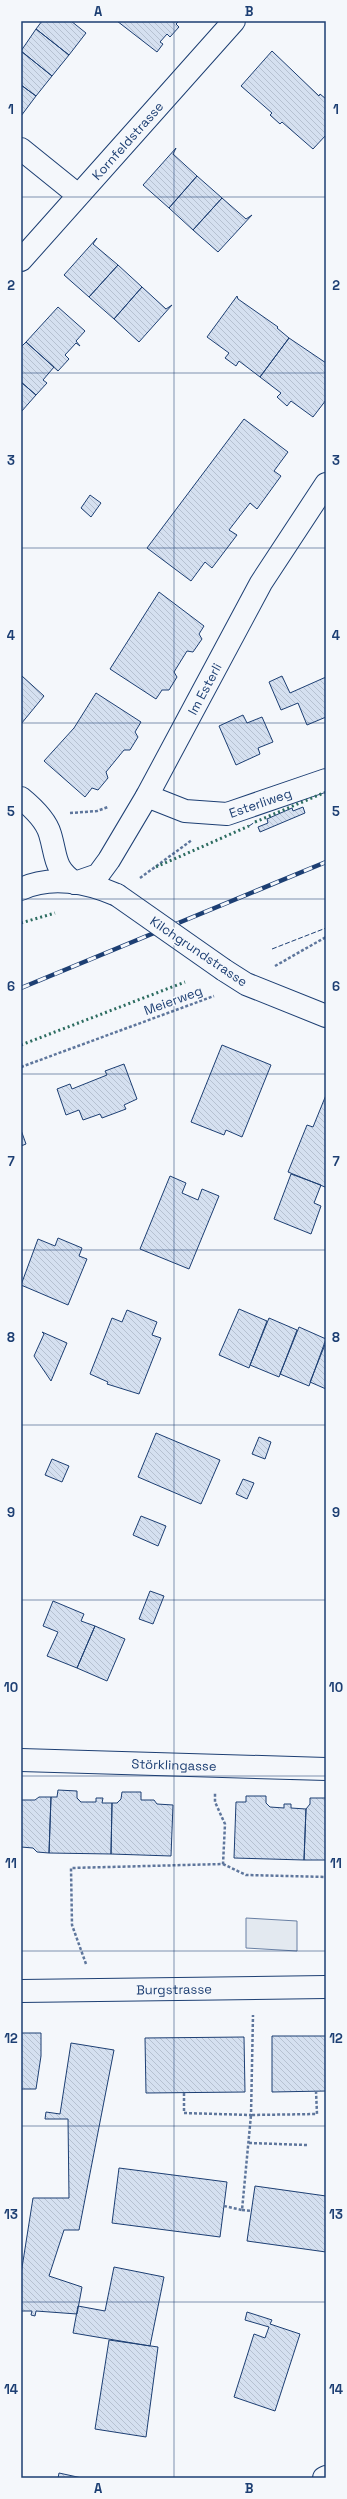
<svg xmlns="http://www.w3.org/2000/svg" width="347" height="2499" font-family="'Space Grotesk',sans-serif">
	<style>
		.park { fill: #e3e9f0; stroke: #687fa3 }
		.building { fill: url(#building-back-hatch); stroke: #1d3f73 }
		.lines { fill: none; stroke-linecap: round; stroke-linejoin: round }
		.street-casing { stroke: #1d3f73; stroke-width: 24 }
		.path { stroke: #5e769c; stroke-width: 2.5; stroke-dasharray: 3 2; stroke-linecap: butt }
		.street { stroke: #f4f7fb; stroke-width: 22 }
		.rail-casing { stroke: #1d3f73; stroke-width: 4.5 }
		.rail { stroke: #f4f7fb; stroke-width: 3; stroke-dasharray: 9; stroke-linecap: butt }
		.street-bridge-casing { stroke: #1d3f73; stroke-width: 24; stroke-linecap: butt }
		.street-bridge { stroke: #f4f7fb; stroke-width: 22 }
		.hedge { stroke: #2c6c60; stroke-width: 3; stroke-dasharray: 2 3; stroke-linecap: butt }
		.fence { stroke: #1d3f73; stroke-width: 1; stroke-dasharray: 5 2; stroke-linecap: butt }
		.grid { fill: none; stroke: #1d3f73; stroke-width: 1; stroke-opacity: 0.55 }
		.labels { text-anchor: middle; stroke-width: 3; stroke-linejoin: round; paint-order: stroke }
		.street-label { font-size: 13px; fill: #1d3f73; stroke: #f4f7fb }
		.neatline { fill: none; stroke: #1d3f73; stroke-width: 1.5 }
		.grid-label { font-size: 13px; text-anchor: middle; font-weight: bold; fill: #1d3f73 }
	</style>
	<defs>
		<pattern id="building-back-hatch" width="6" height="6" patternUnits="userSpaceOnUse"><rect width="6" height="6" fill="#d5e0f0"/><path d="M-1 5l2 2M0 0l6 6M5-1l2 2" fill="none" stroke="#b6c1d1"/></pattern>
	</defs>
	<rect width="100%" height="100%" fill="#f4f7fb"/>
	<path class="park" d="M246 1918 297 1921V1951L246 1948Z"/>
	<path class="building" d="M42 21H71L86 33 69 55 36 29Z
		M117 21H179L176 24 179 27 170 37 167 34 160 42 163 44 157 52Z
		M36 29 69 55 52 76 21 51Z
		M21 51 52 76 36 96 21 85Z
		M272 51 319 96 320 94 326 99V135L313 149 282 122 280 124 270 115 272 113 241 86Z
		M21 85 36 96 21 116Z
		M176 148 173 154 197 176 169 208 143 185Z
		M197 176 222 198 193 230 169 208Z
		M222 198 246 219 252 215 218 252 193 230Z
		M97 238 93 244 118 265 89 297 64 275Z
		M118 265 142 287 114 319 89 297Z
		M142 287 166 309 172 305 139 342 114 319Z
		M237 296 238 299 278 327 277 328 289 338 260 377 239 361 236 366 225 358 229 353 207 337Z
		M58 307 85 331 76 341 80 346 76 343 65 355 69 359 58 371 26 342Z
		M289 338 326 363V400L313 417 291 401 287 406 277 397 281 393 260 377Z
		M26 342 54 367 43 380 47 383 36 395 21 382V347Z
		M21 382 36 395 21 412Z
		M244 419 288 452 274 471 281 476 257 509 250 503 229 530 237 535 212 568 205 562 191 581 147 548Z
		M90 495 101 503 91 517 81 508Z
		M159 592 204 626 199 634 202 639 193 652 187 651 174 672 177 677 169 690H162L156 699 110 669Z
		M22 676 44 696 21 724V677Z
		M282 676 290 693 326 677V717L307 725 298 703 281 710 269 682Z
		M96 693 141 722 135 732 138 737 130 750H124L106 772 108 778 98 790 92 788 85 797 44 761 74 728Z
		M243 715 247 723 262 717 273 742 258 748 260 754 236 765 219 726Z
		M303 807 305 813 260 832 258 827 268 823 267 819 292 808 293 811Z
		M222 1045 271 1065 242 1137 226 1130 224 1135 191 1122Z
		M124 1064 137 1099 124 1105 126 1109 102 1118 100 1114 83 1120 79 1110 66 1115 57 1089 70 1084 72 1089 107 1075 105 1071Z
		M326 1095V1185L325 1187 288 1172 307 1125 313 1127Z
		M21 1130 26 1144 21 1146Z
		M291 1174 321 1185 314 1203 321 1206 311 1234 274 1219Z
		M170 1176 186 1183 182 1193 198 1200 202 1189 219 1196 189 1269 140 1249Z
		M58 1238 82 1248 79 1256 87 1259 68 1305 21 1285 38 1239 55 1246Z
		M239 1309 267 1321 249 1368 219 1355Z
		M127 1310 157 1322 152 1335 161 1338 139 1394 107 1384 108 1382 90 1374 112 1318 122 1322Z
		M269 1318 297 1330 279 1377 250 1365Z
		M299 1327 326 1339 309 1386 280 1374Z
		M42 1332 67 1343 51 1381 34 1356 44 1334Z
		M326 1342V1389L310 1382Z
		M156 1433 220 1460 201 1504 138 1477Z
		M259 1437 271 1442 265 1459 252 1454Z
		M52 1459 69 1466 62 1482 45 1475Z
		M243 1479 254 1483 247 1499 236 1494Z
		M141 1516 166 1526 158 1546 133 1535Z
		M150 1591 164 1596 153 1624 139 1619Z
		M53 1601 84 1614 81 1621 95 1626 77 1668 47 1656 58 1632 43 1626Z
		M95 1626 125 1639 107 1681 77 1668Z
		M58 1790 77 1791V1798L81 1802H96V1798H103L102 1803H112L111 1854 49 1853 51 1797H57Z
		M122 1792H141V1800H154L157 1804 173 1805 171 1856 111 1854 112 1803H117L121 1799Z
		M246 1796H266V1803L270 1807 284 1808V1804H291V1808L306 1809 304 1860 234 1858 236 1802H246Z
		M39 1797H51L49 1853 37 1852 33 1848 21 1847V1800H35Z
		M310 1798H326V1860H304L306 1809 310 1804Z
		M21 2033H41V2056L36 2089H21Z
		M272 2036H326V2091L272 2092Z
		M244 2037 245 2092 146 2093 145 2038Z
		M71 2043 114 2050 79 2230H64L49 2276 82 2287 77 2314 36 2311 35 2316 31 2315 32 2311H21V2274L33 2198H69L68 2119H45L46 2112 60 2114Z
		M119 2168 227 2182 220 2237 112 2223Z
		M255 2186 326 2196V2252L247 2241Z
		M114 2267 164 2277 150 2346 73 2333 78 2306 105 2311Z
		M247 2312 272 2320 270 2324 300 2334 275 2411 234 2397 254 2334 265 2338 269 2327 245 2320Z
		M109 2340 158 2347 146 2437 95 2429Z
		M59 2473 82 2478H58Z"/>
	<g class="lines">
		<g class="street-casing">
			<g id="street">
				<path d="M21 149 78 195"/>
				<path id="s1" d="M21 260 234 21"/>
				<path id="s2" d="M147 796 185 811 227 814 326 780"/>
				<path d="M21 798C32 807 46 820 50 834 57 857 53 868 75 883"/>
				<path id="s3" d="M75 883 98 875 109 860 147 796 261 583 326 484"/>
				<path d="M21 889C51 875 87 882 117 895"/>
				<path d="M224 970 246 984 326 1016"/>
				<path id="s4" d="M21 1760 326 1769"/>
				<path id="s5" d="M21 1991 326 1987"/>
				<path d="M324 2478 326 2477"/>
			</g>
		</g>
		<path class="path" d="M70 813 97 811 108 807
			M140 878 192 840
			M275 966 326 937
			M21 1067 214 996
			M223 1864 246 1875 326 1877
			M86 1964 72 1925 71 1868 223 1864 225 1824 215 1802V1793
			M184 2093V2113L251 2115 253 2015
			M249 2143 307 2145
			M224 2206 242 2210 251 2115 317 2114 316 2091
			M242 2210 252 2211"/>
		<use href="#street" class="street"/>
		<g class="rail-casing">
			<path id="rail" d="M21 988 326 862"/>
		</g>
		<use href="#rail" class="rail"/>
		<g class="street-bridge-casing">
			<path id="street-bridge" d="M117 895 224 970"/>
		</g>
		<use href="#street-bridge" class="street-bridge"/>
		<path class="hedge" d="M255 822 326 792
			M156 867 249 826
			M21 923 55 913
			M21 1045 185 982"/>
		<path class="fence" d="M249 826 255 822
			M272 949 326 928"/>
	</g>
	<path class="grid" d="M174 21V2478M21 197H326M21 373H326M21 548H326M21 723H326M21 899H326M21 1074H326M21 1250H326M21 1425H326M21 1600H326M21 1776H326M21 1951H326M21 2126H326M21 2302H326"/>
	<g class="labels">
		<g class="street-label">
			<text dy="5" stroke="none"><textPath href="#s1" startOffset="160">Kornfeldstrasse</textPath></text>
			<text dy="5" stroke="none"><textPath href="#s3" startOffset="239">Im Esterli</textPath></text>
			<text dy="5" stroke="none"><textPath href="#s2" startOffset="118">Esterliweg</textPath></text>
			<text transform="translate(199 951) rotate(34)" y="5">Kilchgrundstrasse</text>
			<text transform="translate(173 1000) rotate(-20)" y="5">Meierweg</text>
			<text dy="5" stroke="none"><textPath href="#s4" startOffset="153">Störklingasse</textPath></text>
			<text dy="5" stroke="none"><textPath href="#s5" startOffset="153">Burgstrasse</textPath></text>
		</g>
	</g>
	<rect width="347" height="2499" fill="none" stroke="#f4f7fb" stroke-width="44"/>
	<rect x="22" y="22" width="303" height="2455" class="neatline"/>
	<g class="grid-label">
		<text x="98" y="16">A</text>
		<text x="249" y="16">B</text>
		<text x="11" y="114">1</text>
		<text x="336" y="114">1</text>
		<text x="11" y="290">2</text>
		<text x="336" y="290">2</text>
		<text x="11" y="465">3</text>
		<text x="336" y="465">3</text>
		<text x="11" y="640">4</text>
		<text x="336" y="640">4</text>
		<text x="11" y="816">5</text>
		<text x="336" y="816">5</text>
		<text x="11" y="991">6</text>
		<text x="336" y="991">6</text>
		<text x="11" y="1166">7</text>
		<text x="336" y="1166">7</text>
		<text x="11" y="1342">8</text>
		<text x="336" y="1342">8</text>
		<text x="11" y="1517">9</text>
		<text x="336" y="1517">9</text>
		<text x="11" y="1692">10</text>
		<text x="336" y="1692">10</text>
		<text x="11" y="1868">11</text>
		<text x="336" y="1868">11</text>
		<text x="11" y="2043">12</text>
		<text x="336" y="2043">12</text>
		<text x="11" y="2219">13</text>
		<text x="336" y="2219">13</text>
		<text x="11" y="2394">14</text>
		<text x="336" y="2394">14</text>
		<text x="98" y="2493">A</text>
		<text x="249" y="2493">B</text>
	</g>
</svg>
